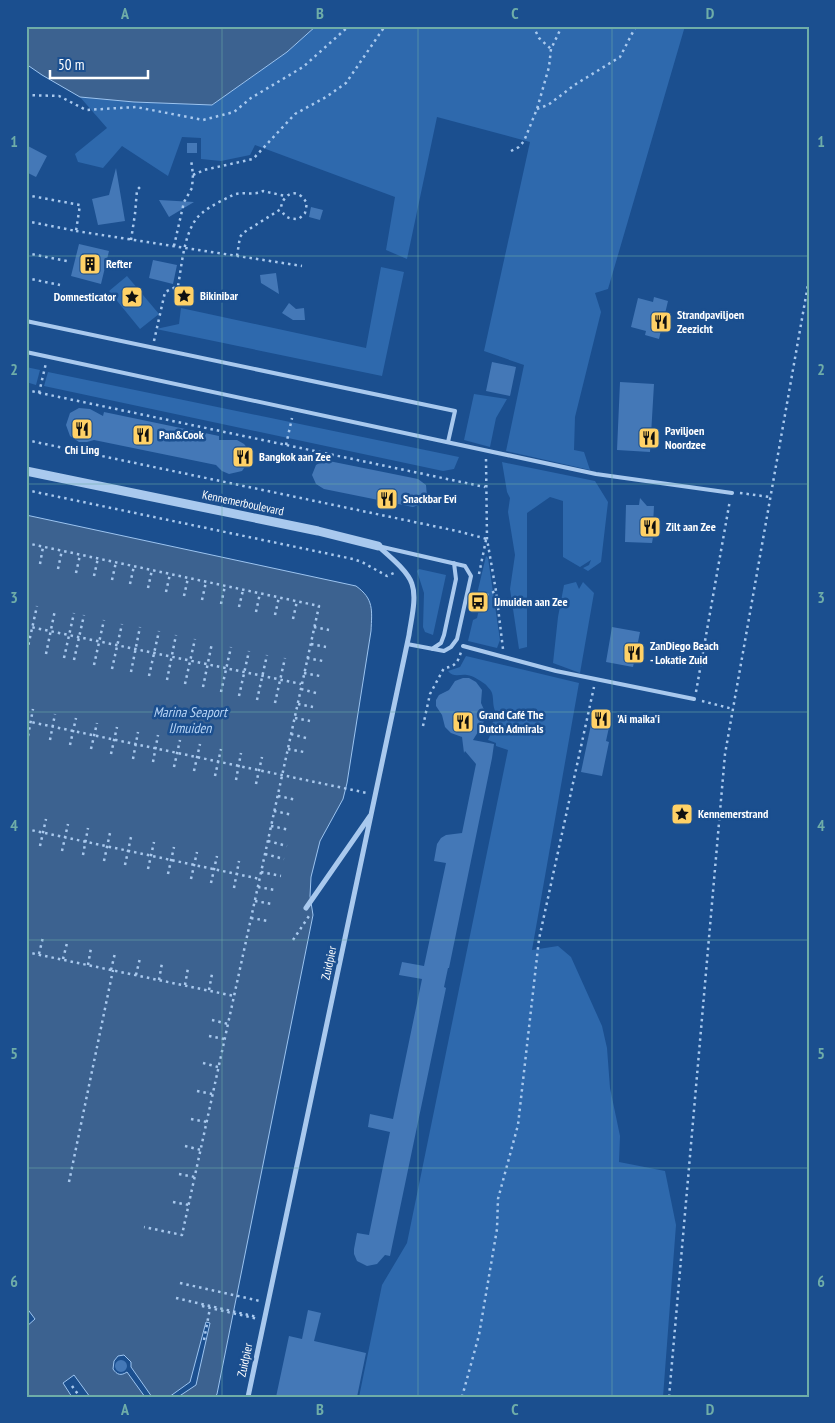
<svg xmlns="http://www.w3.org/2000/svg" width="835" height="1423" font-family="'PT Sans Narrow',sans-serif">
	<style>
		.green { fill: #2e69ad }
		.water { fill: #3c6290; stroke: #9cc4f0 }
		.building { fill: #4478b7 }
		.lines { fill: none; stroke-linecap: round; stroke-linejoin: round }
		.path { stroke: #a9c9ee; stroke-width: 2.5; stroke-dasharray: 2.5 4; stroke-linecap: butt }
		.service { stroke: #a9c9ee; stroke-width: 4 }
		.minor { stroke: #a9c9ee; stroke-width: 5 }
		.tertiary { stroke: #a9c9ee; stroke-width: 9 }
		.grid { fill: none; stroke: #6fada8; stroke-width: 1; stroke-opacity: 0.55 }
		.labels { text-anchor: middle; stroke-width: 5; stroke-linejoin: round; paint-order: stroke }
		.poi-label { font-size: 12px; font-weight: bold; fill: #fff; stroke: #1b4f8f; text-anchor: start }
		.street-label { font-size: 12px; fill: #fff; stroke: #1b4f8f }
		.water-label { font-size: 14px; font-style: italic; fill: #b5d3f5; stroke: #1b4f8f }
		.neatline { fill: none; stroke: #6fada8; stroke-width: 2 }
		.grid-label { font-size: 16px; text-anchor: middle; font-weight: bold; fill: #6fada8 }
	</style>
	<rect width="100%" height="100%" fill="#1b4f8f"/>
	<path class="green" d="M316 26H685L608 289 595 293 601 312 575 417 574 450 584 452 590 470 506 451 524 365 484 351 530 142 437 117 407 259 386 250 395 197 255 145 250 155 221 161 201 159V138L182 137 168 176 122 146 103 168 78 162 75 154 107 128 80 97 134 102 212 105 287 52Z
		M381 267 404 272 382 376 156 329 179 324 181 308 366 348Z
		M127 276 159 314 140 329 109 291Z
		M26 367 40 370 36 385 26 382Z
		M48 372 459 457 454 469 443 471 44 386Z
		M474 394 507 399 496 418 490 447 464 440Z
		M502 462 595 481 608 502 601 562 588 571 583 568 589 565 591 560 580 567 563 557V501L550 497 527 513V647L519 649 510 589 515 555 508 512 510 498 507 492Z
		M486 556 488 558 500 640 497 648 468 641 473 620 477 618 481 601 477 594Z
		M419 569 446 575 433 635 425 632 423 627 424 593 417 571Z
		M576 582 579 589 583 582 594 593 580 673 553 663 558 617 564 585Z
		M466 656 579 683 532 950 558 946 571 957 602 1026 607 1048 610 1088 620 1136 619 1162 665 1171 676 1225 663 1397H359L382 1285 407 1243 508 750 496 746V743L488 740C493 731 491 722 496 713 492 705 494 700 492 693 491 690 487 686 485 684 479 680 474 676 467 675 459 674 454 678 448 671L460 667Z"/>
	<path class="water" d="M26 26H316L287 52 212 105 134 102 80 97 42 75 26 64Z
		M26 515 356 586C374 599 372 610 371 631L347 783 343 799 320 841 311 877 310 896 313 915 217 1394 215 1397H178L196 1385 210 1323 206 1322 190 1382 169 1397H152L131 1367V1362L124 1355 118 1356 114 1361 113 1369C117 1375 121 1376 127 1372L145 1397H90L74 1375 63 1383 72 1397H26V1327L35 1319 26 1307Z"/>
	<path class="building" d="M187 143H197V153H187Z
		M26 145 47 156 36 177 26 172Z
		M116 168 125 221 98 225 92 199 109 195Z
		M159 200 194 202 169 217Z
		M311 207 323 210 320 220 309 217Z
		M79 244 109 251 101 284 71 276Z
		M153 260 177 265 173 284 149 278Z
		M276 273 279 294 261 283 260 275Z
		M654 297 668 301 659 339 645 335 646 331 631 327 638 298 653 302Z
		M289 303 296 309 304 308 305 320H293L282 313Z
		M492 362 516 367 510 396 486 391Z
		M620 382 654 384 650 452 617 450Z
		M79 408 90 409 103 416 104 412 219 436V440H237L244 444 248 449 249 461 242 471 229 474 222 471 216 465 94 440 87 442H79L70 436 66 425 70 413Z
		M324 460 418 479 426 485 427 497 421 504 413 507 324 489 316 484 312 475 316 465Z
		M640 498 647 506H654L653 525 656 528V534L653 537 652 543 625 542 626 505H639Z
		M612 627 640 632 633 667 606 662Z
		M463 678H469L476 682 482 690 481 703 485 712V719L481 727 473 740 494 744 492 758 449 968H448L444 987 446 988 390 1256 385 1255 377 1264 367 1266 357 1261 354 1254V1249L357 1233 369 1235 390 1132 368 1127 370 1114 393 1119 422 979 399 975 402 962 424 966 446 863 434 861 437 844 441 838 446 835 462 833 476 764 465 751 464 753 462 737 451 733 445 727 442 715 436 706V700L439 695 449 690 455 681Z
		M593 715 611 718 606 741 609 742 602 776 581 772Z
		M308 1310 321 1313 314 1341 366 1353 357 1397H276L289 1336 302 1339Z
		M115 1366a6 6 0 1 1 12 0a6 6 0 1 1-12 0Z"/>
	<g class="lines">
		<path class="path" d="M533 26 539 38 551 49
			M26 95 59 96 86 110 136 107 203 120 234 112 251 98 303 67 349 26
			M537 109 548 105 576 84 620 57 636 26
			M511 151 519 147 524 141 537 109 549 67 551 49 562 26
			M193 175 204 170 253 159 295 114 326 97 346 83 385 26
			M26 195 80 205 76 231 26 221
			M76 231 302 266
			M131 240 135 214 137 190 141 186
			M174 246 184 202 192 188 193 175 191 159
			M26 253 67 261
			M237 256 240 237 243 233 281 209C281 199 291 188 301 196 304 198 305 201 307 203L305 213 299 219C289 219 285 218 281 209
			M26 278 60 285
			M154 341 165 292 178 286C182 265 184 227 202 213 210 206 223 200 233 195 243 191 254 196 263 191L285 196
			M26 390 485 487
			M39 393 46 363
			M26 440 457 531 487 539
			M286 445 292 418
			M486 459 487 539 496 591 503 649
			M26 490 353 559 362 562 387 576 394 573
			M740 493 770 497
			M26 543 319 606 182 1235 144 1227
			M40 564 43 547
			M58 569 62 550
			M76 573 80 555
			M479 574 486 540
			M94 576 98 558
			M112 580 116 562
			M130 584 134 566
			M148 588 152 570
			M166 592 170 574
			M184 596 188 578
			M202 600 206 582
			M474 600 496 591
			M221 604 225 586
			M239 607 243 590
			M256 612 260 593
			M275 615 279 597
			M293 619 297 601
			M26 626 301 684
			M314 627 329 630
			M311 644 326 647
			M27 651 37 606
			M46 654 55 610
			M64 658 74 613
			M307 658 323 661
			M74 660 84 615
			M94 665 104 620
			M112 669 122 624
			M131 672 140 627
			M304 673 320 676
			M149 676 159 631
			M167 680 176 635
			M185 684 195 639
			M203 687 212 643
			M301 689 316 693
			M221 692 231 647
			M696 692 730 500
			M239 696 249 651
			M257 700 267 655
			M702 701 733 709
			M275 703 285 658
			M298 704 313 707
			M295 718 310 721
			M26 721 367 793
			M423 726 430 694 444 668C455 667 458 662 461 652
			M291 734 306 738
			M28 736 33 709
			M50 740 55 714
			M70 745 76 718
			M91 749 97 723
			M288 749 304 752
			M111 754 117 727
			M133 759 138 732
			M153 762 158 735
			M174 767 180 740
			M194 771 200 744
			M215 776 221 749
			M236 780 241 753
			M256 784 262 757
			M278 796 297 800
			M274 811 293 815
			M271 826 290 830
			M26 829 260 879
			M268 841 287 846
			M40 846 46 819
			M62 851 68 824
			M265 854 284 859
			M83 855 88 828
			M104 861 110 833
			M125 865 131 837
			M148 869 154 842
			M261 872 281 876
			M168 874 174 847
			M191 879 197 852
			M211 883 217 856
			M258 887 275 890
			M234 888 239 861
			M255 901 272 904
			M251 918 268 921
			M293 940 309 916
			M26 952 234 996
			M39 954 43 937
			M63 959 67 943
			M88 965 91 948
			M111 970 115 953
			M136 975 140 958
			M159 980 162 963
			M185 985 188 968
			M209 990 212 974
			M212 1020 228 1024
			M209 1036 224 1039
			M203 1063 218 1067
			M197 1091 212 1094
			M191 1119 207 1122
			M185 1146 201 1150
			M179 1174 195 1177
			M69 1182 113 970
			M173 1202 189 1205
			M180 1283 260 1301
			M176 1298 257 1317
			M202 1306 258 1319
			M26 1320 27 1321
			M204 1340 210 1308
			M72 1386 80 1397
			M462 1397 479 1335 497 1229 498 1199 518 1125 539 939 594 687
			M669 1397 725 754 809 279"/>
		<path class="service" d="M26 321 455 411 448 442
			M26 352 596 474 732 493
			M378 546 465 566 471 576 457 639 451 647 444 651 407 644
			M463 646 556 671 694 699
			M432 649 441 643 444 635 456 579 454 563"/>
		<path class="minor" d="M306 908 370 816
			M248 1397 409 635C411 620 417 598 412 584 408 571 388 555 378 546"/>
		<path class="tertiary" d="M26 471 318 531 378 546"/>
	</g>
	<path class="grid" d="M222 26V1397M418 26V1397M612 26V1397M26 256H809M26 484H809M26 712H809M26 940H809M26 1168H809"/>
	<defs>
		<g id="building-square" transform="scale(1.125)"><rect x="-9" y="-9" width="18" height="18" rx="4" fill="#ffd166" stroke="#1b4f8f"/><path d="M-4-6H4V6H1V3H-1V6H-4ZM-2.5-4.3h1.7v1.8h-1.7ZM.8-4.3h1.7v1.8H.8ZM-2.5-1h1.7V.8h-1.7ZM.8-1h1.7V.8H.8Z" fill="#111"/></g>
		<g id="sight-square" transform="scale(1.125)"><rect x="-9" y="-9" width="18" height="18" rx="4" fill="#ffd166" stroke="#1b4f8f"/><path d="M0-6L1.8-2.2L6-1.7L2.9 1.2L3.7 5.4L0 3.3L-3.7 5.4L-2.9 1.2L-6-1.7L-1.8-2.2Z" fill="#111"/></g>
		<g id="restaurant-square" transform="scale(1.125)"><rect x="-9" y="-9" width="18" height="18" rx="4" fill="#ffd166" stroke="#1b4f8f"/><path d="M-5-6h1v4h1v-4h1v4h1v-4h1v5L-1.5 .5V6h-2V.5L-5-1ZM5-6V6H3V1.5H1.5Q1.5-4 5-6Z" fill="#111"/></g>
		<g id="bus-square" transform="scale(1.125)"><rect x="-9" y="-9" width="18" height="18" rx="4" fill="#ffd166" stroke="#1b4f8f"/><path d="M-5-6H5V4H4V6H2V4H-2V6H-4V4H-5ZM-3.5-4V0h7V-4ZM-3.5 1.2v1.5H-2V1.2ZM2 1.2v1.5H3.5V1.2Z" fill="#111"/></g>
	</defs>
	<g fill-rule="evenodd">
		<use href="#building-square" x="90" y="264"/>
		<use href="#sight-square" x="184" y="296"/>
		<use href="#sight-square" x="132" y="297"/>
		<use href="#restaurant-square" x="661" y="322"/>
		<use href="#restaurant-square" x="82" y="429"/>
		<use href="#restaurant-square" x="143" y="435"/>
		<use href="#restaurant-square" x="649" y="438"/>
		<use href="#restaurant-square" x="243" y="457"/>
		<use href="#restaurant-square" x="387" y="499"/>
		<use href="#restaurant-square" x="650" y="527"/>
		<use href="#bus-square" x="478" y="602"/>
		<use href="#restaurant-square" x="634" y="653"/>
		<use href="#restaurant-square" x="601" y="719"/>
		<use href="#restaurant-square" x="463" y="722"/>
		<use href="#sight-square" x="682" y="814"/>
	</g>
	<g class="labels">
		<g class="poi-label">
			<text x="106" y="268">Refter</text>
			<text x="200" y="300">Bikinibar</text>
			<text x="116" y="301" text-anchor="end">Domnesticator</text>
			<text x="677" y="319">Strandpaviljoen<tspan x="677" dy="14">Zeezicht</tspan></text>
			<text x="665" y="435">Paviljoen<tspan x="665" dy="14">Noordzee</tspan></text>
			<text x="159" y="439">Pan&amp;Cook</text>
			<text x="82" y="454" text-anchor="middle">Chi Ling</text>
			<text x="259" y="461">Bangkok aan Zee</text>
			<text x="403" y="503">Snackbar Evi</text>
			<text x="666" y="531">Zilt aan Zee</text>
			<text x="494" y="606">IJmuiden aan Zee</text>
			<text x="650" y="650">ZanDiego Beach<tspan x="650" dy="14">- Lokatie Zuid</tspan></text>
			<text x="479" y="719">Grand Café The<tspan x="479" dy="14">Dutch Admirals</tspan></text>
			<text x="617" y="723">'Ai maika'i</text>
			<text x="698" y="818">Kennemerstrand</text>
		</g>
		<g class="street-label">
			<text transform="translate(243 503) rotate(12)" y="4">Kennemerboulevard</text>
			<text transform="translate(329 963) rotate(-78)" y="4">Zuidpier</text>
			<text transform="translate(245 1360) rotate(-78)" y="4">Zuidpier</text>
		</g>
		<g class="water-label">
			<text x="190" y="717">Marina Seaport<tspan x="190" dy="16">IJmuiden</tspan></text>
		</g>
	</g>
	<rect width="835" height="1423" fill="none" stroke="#1b4f8f" stroke-width="55"/>
	<path d="M50 70v8h98v-8" fill="none" stroke="#ffffff" stroke-width="2.5"/>
	<text x="58" y="70" font-size="15" fill="#ffffff" stroke="#1b4f8f" stroke-width="4" paint-order="stroke">50 m</text>
	<rect x="28" y="28" width="780" height="1368" class="neatline"/>
	<g class="grid-label">
		<text x="125" y="19">A</text>
		<text x="320" y="19">B</text>
		<text x="515" y="19">C</text>
		<text x="710" y="19">D</text>
		<text x="14" y="147">1</text>
		<text x="821" y="147">1</text>
		<text x="14" y="375">2</text>
		<text x="821" y="375">2</text>
		<text x="14" y="603">3</text>
		<text x="821" y="603">3</text>
		<text x="14" y="831">4</text>
		<text x="821" y="831">4</text>
		<text x="14" y="1059">5</text>
		<text x="821" y="1059">5</text>
		<text x="14" y="1287">6</text>
		<text x="821" y="1287">6</text>
		<text x="125" y="1415">A</text>
		<text x="320" y="1415">B</text>
		<text x="515" y="1415">C</text>
		<text x="710" y="1415">D</text>
	</g>
</svg>
